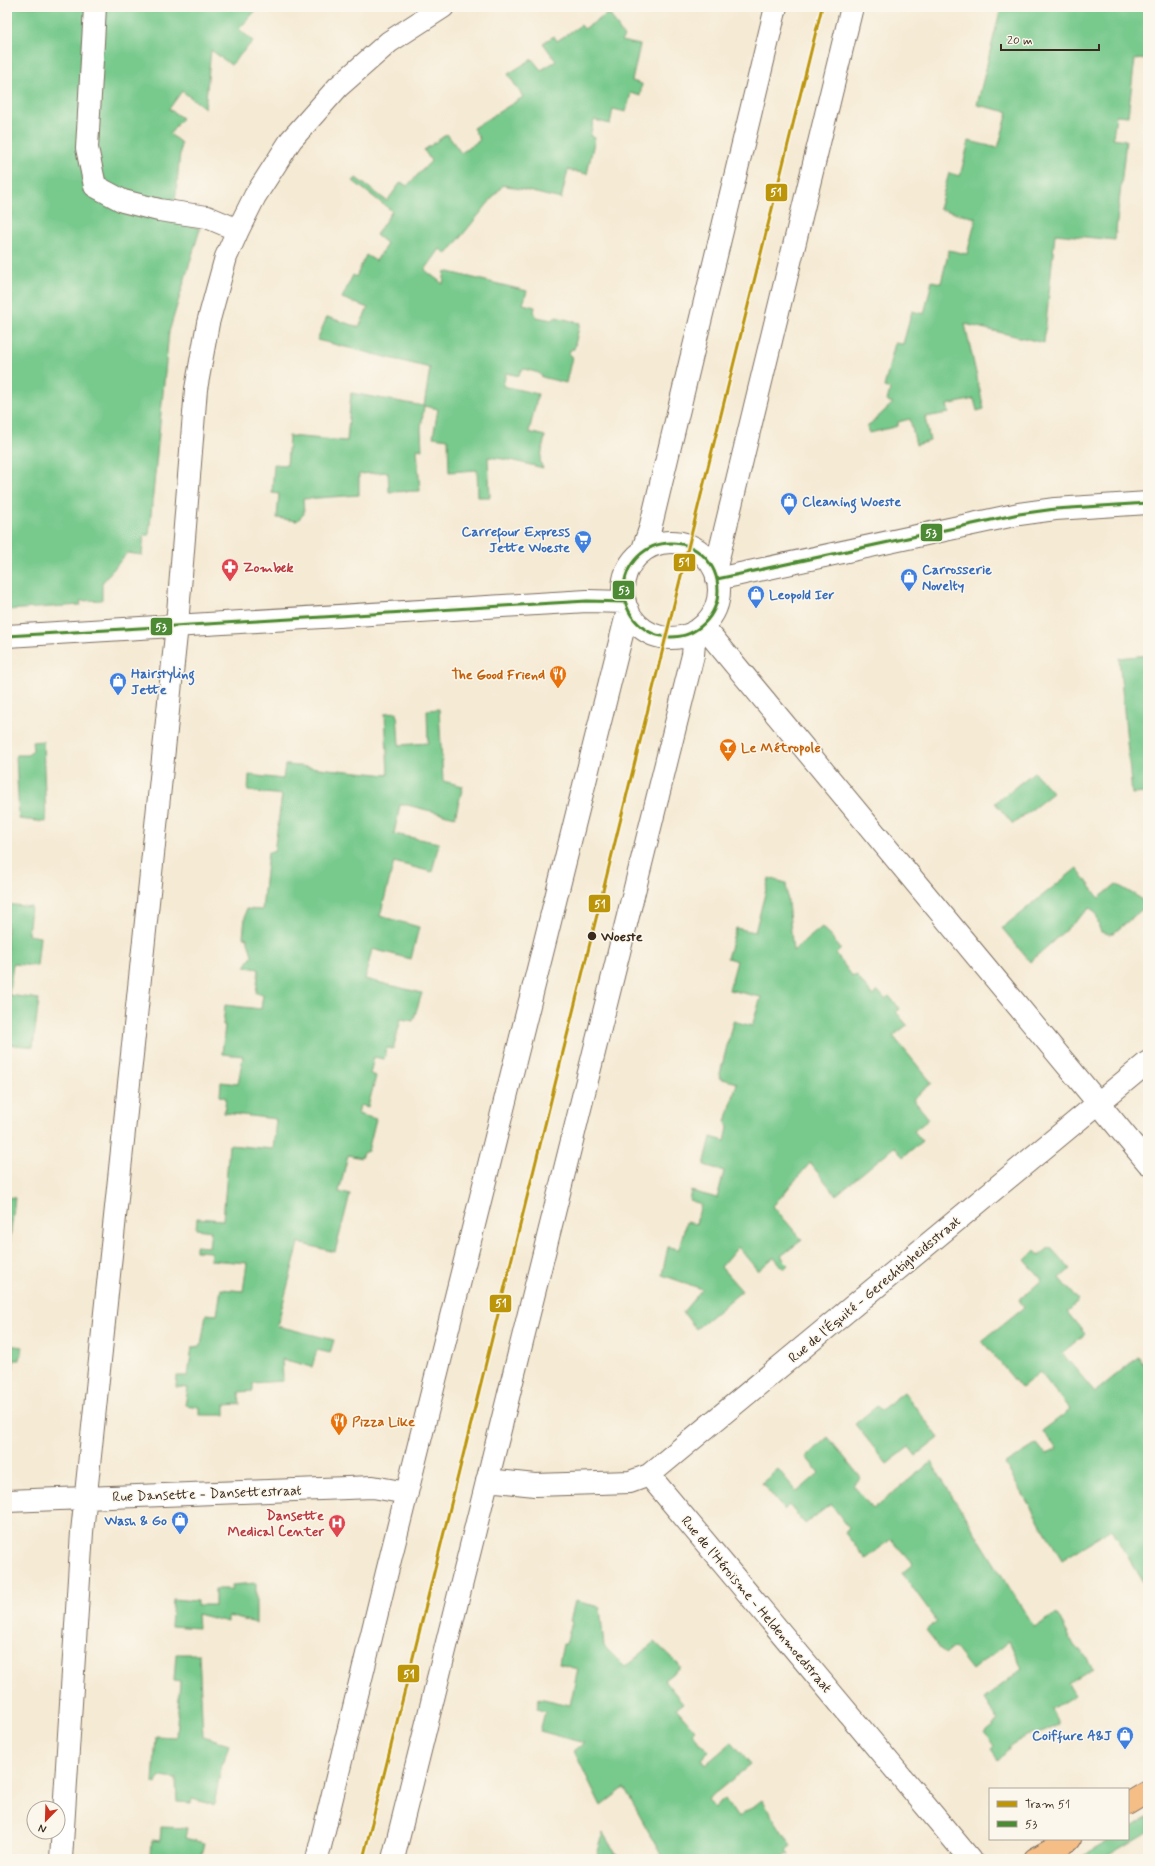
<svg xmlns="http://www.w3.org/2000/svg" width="1155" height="1866" font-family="Mynerve,sans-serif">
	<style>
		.green { fill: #77c98c; stroke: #597a55 }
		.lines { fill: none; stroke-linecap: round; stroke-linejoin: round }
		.minor-casing { stroke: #7c6d5e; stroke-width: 24 }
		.major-casing { stroke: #7c6d5e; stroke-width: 24 }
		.minor { stroke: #fff; stroke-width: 22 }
		.major { stroke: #f6be87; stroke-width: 22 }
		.bus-1-casing { stroke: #fbf7ec; stroke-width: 6 }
		.bus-1 { stroke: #4c8b33; stroke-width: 3 }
		.tram-1-casing { stroke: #fbf7ec; stroke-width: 6 }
		.tram-1 { stroke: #bc9509; stroke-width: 3 }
		.stop-dot { fill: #3b2a1e; stroke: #fbf7ec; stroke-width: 1.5 }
		.labels { text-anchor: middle; stroke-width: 3; stroke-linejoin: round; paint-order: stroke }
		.shop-label { font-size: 14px; font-weight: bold; fill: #366cbe; stroke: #fbf7ec; text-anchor: start }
		.health-label { font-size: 14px; font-weight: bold; fill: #be3a42; stroke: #fbf7ec; text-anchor: start }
		.food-label { font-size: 14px; font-weight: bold; fill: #c56008; stroke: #fbf7ec; text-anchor: start }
		.stop-label { font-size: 14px; font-weight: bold; fill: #3b2a1e; stroke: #fbf7ec; text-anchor: start }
		.street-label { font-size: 14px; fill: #3b2a1e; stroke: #fbf7ec }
		.line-badge { stroke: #fbf7ec; stroke-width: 1.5 }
		.badge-label { font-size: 11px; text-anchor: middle; font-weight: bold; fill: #fff }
	</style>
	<rect width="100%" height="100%" fill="#fbf7ec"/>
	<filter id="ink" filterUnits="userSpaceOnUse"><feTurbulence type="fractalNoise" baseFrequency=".025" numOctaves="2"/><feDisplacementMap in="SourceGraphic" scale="8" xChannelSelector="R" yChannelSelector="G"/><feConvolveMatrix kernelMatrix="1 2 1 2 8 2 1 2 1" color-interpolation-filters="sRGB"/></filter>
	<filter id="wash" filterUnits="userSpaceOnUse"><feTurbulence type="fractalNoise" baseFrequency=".012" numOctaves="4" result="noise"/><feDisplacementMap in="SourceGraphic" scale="16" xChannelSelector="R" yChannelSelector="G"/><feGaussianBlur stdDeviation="0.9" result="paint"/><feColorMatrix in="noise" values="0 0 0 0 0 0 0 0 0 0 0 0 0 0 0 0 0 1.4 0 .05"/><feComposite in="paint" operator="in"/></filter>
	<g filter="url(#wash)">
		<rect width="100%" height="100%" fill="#f5ead4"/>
		<path class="green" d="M7 7H259L239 29 253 41 231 65 211 50 205 108 182 91 169 109 182 118 170 134 181 143 175 204 179 220 200 229 169 332 149 535H144L142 555 127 553 102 583V600L80 601 81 605 7 610Z
			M1001 7 1015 10 1016 7H1148V60L1135 59 1128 116 1116 115 1113 138 1126 140 1115 240 1055 234 1044 343 965 324 984 409 977 411 974 399 947 405 949 413 925 417 930 441 916 445 910 419 898 422V426L870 433 867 427 893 403 887 401 890 389 884 387 895 343 903 344 912 311 924 314 932 281 941 283 949 250 967 254 976 218 939 209 949 173 960 176 969 141 998 148 1008 112 977 105Z
			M609 13 624 37 621 41 640 45 632 81 642 84 640 96 631 93 626 112 613 109 610 124 594 120 590 136 595 138 587 174 568 170 561 199 503 185 447 254 440 249 425 270 443 284 445 271 527 291 523 304 535 307 534 312 537 317 552 320 556 317 580 323 574 349 570 350 569 355 572 357 566 383 542 377 539 373 524 369 520 371 519 376 506 373 503 386 538 394 529 432 545 436 540 462 543 468 510 460 488 457 490 497H478L477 470 449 472 448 439 433 437 438 409 424 406 421 429 422 450 417 449 420 491 389 492 388 472 359 474V495L303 499 304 514 297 521 277 518 279 494 272 493 274 464 287 465 289 436 347 441 351 393 424 406 430 368 317 340 327 317 359 327 368 308 342 298 353 275 356 277 366 255 376 261 387 244 376 235 392 211 353 181 356 178 387 201 401 182 407 186 431 161 424 150 447 134 461 153 480 140 473 128 523 97 508 74 532 59 541 70 556 61 543 43 554 36 557 41 581 25 584 29Z
			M1148 655V793L1132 794 1119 658Z
			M439 709 443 781 463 786 455 817 407 805H400L394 834 439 843 432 872 394 862 380 916 419 927 411 959 372 949 365 979 422 993 413 1021 401 1019 393 1049 387 1048 384 1059 374 1057 370 1074 376 1076 368 1107 360 1105 358 1114 376 1119 368 1151 363 1153 361 1158 348 1155 339 1192 350 1195 335 1252 299 1243 277 1326 334 1340 330 1353 317 1350 312 1367 282 1359 283 1381 253 1383V1391L239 1392 240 1404 225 1405V1415H199V1407L185 1405 188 1388 176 1387 177 1376H188L192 1347 201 1346 206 1314 217 1315 221 1289 243 1291 247 1263 210 1260 211 1252 196 1251V1246L209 1247 211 1231 196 1229 197 1218 223 1220 229 1145 273 1149 276 1119 224 1113 226 1098 220 1096 221 1082 238 1084 243 1056 222 1054 225 1025H223L225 1005 261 1009 263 994 256 993 259 969 245 967 252 955 247 938 243 937 246 909 262 910 268 852H274L282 795 248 791 249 775 283 779 285 765H288L388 775 385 713 397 712 399 745 428 743 427 710Z
			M43 741 46 822 19 819 16 755H28L33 750 32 742Z
			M1034 772 1053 793 1013 824 995 803Z
			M1077 868 1099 898 1116 884 1140 898 1146 906 1114 933 1109 934 1101 932C1096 923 1100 914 1090 908L1030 962 1002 928Z
			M769 878 786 883 793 951 822 927 841 949 836 954 853 977 856 975 873 996 878 991 885 999 889 996 900 1009 896 1012 907 1025 893 1036 932 1083 913 1099 929 1119 914 1131 922 1141 903 1157 894 1147 836 1195 810 1163 773 1206 802 1240 781 1256 788 1265 784 1269 774 1257 758 1271 738 1247 721 1267 742 1291 696 1329 683 1312 702 1289 662 1275 668 1247 679 1249 686 1222 696 1224 701 1204 689 1200 691 1191 717 1198 724 1171 704 1165 711 1137 725 1141 728 1128 726 1122 737 1083 719 1078 733 1021 752 1026 761 997 729 990 737 961 727 958 736 928 755 932Z
			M7 904 31 907 28 935 40 937 37 966 13 964 9 995 39 999 33 1047 7 1044Z
			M7 1197 15 1198 8 1256H7Z
			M1050 1247 1070 1269 1060 1278 1079 1301 1067 1312 1085 1334 1062 1353 1095 1392 1138 1357 1148 1370V1590L1112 1529 1062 1560 1005 1464 1037 1444 1046 1455 1057 1449 1042 1431 1070 1410 1040 1372 1021 1388 982 1341 1024 1307 1019 1300 1042 1280 1025 1260 1035 1251 1039 1256Z
			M7 1345 23 1347 20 1360H14L12 1375H7Z
			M904 1392 939 1438 916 1456 909 1447 887 1464 855 1424 877 1406 881 1410Z
			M828 1437 861 1478 853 1485 873 1509 931 1462 1034 1627 1057 1614 1074 1645 1077 1649 1082 1651 1093 1669 1068 1684 1075 1695 1052 1709 1059 1724 1035 1735 1033 1733 1012 1745 998 1760 991 1750 994 1747 984 1733 998 1721 984 1699 1022 1669 1009 1641 972 1670 954 1647 945 1654 926 1630 937 1621 902 1573 913 1564 891 1539 866 1559 845 1533 849 1528 831 1504 805 1524 789 1505 784 1510 762 1483 778 1469 797 1492 819 1473 806 1457Z
			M256 1583V1623L228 1616V1622L197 1614 198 1628 171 1626 173 1599 197 1601V1605H215V1589H232V1585Z
			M575 1601 600 1607 604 1646 625 1667 655 1642 681 1667 664 1680 683 1703 676 1708 695 1730 692 1733 709 1752 701 1759 705 1765 732 1742 751 1764 708 1799 714 1808 725 1799 738 1818 762 1800 791 1846 786 1850 789 1854 784 1856 785 1859H664L624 1788 601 1806 574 1751 584 1743 540 1731 545 1712 537 1709 539 1698 570 1705 578 1669 559 1664 563 1644H566L572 1622 570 1621Z
			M176 1654H199L203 1736 229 1744 224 1762H222L214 1805 192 1799 191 1803 177 1802 176 1779 160 1777 157 1781 156 1784 153 1783 156 1736 176 1737 180 1681 174 1680Z
			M1148 1817V1832L1103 1859H1078L1112 1839H1128V1829Z
			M161 1827 187 1828 185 1838 204 1843 200 1859H181V1857L151 1856 152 1840 160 1841Z
			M603 1833 619 1859H596Z"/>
	</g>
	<g filter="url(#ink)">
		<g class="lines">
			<g class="minor-casing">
				<path id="minor" d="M95 7 87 148 95 186 123 201 159 210 207 217 238 230
					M623 590a48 48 0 1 1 96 0a48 48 0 1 1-96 0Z
					M642 552 650 529 776 7
					M715 571 852 7
					M717 579 1019 514 1055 509 1148 503
					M703 626 1148 1163
					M7 636 587 601 625 602
					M649 1475 1148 1062
					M487 1480 535 1485 630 1482 649 1475 970 1859
					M7 1501 373 1487 407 1493
					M61 1859 82 1532 177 625 196 389 208 323 226 257 238 230 255 196 291 140 338 87 363 65 389 42 443 7
					M317 1859 387 1572 628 610
					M393 1859 693 655 695 631"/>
			</g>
			<g class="major-casing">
				<path id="major" d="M1128 1804 1148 1792
					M1035 1859 1070 1839"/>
			</g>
			<use href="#minor" class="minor"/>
			<use href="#major" class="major"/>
			<g class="bus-1-casing">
				<path id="bus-1" d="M624 590a47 47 0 1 1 94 0a47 47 0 1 1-94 0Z
					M717 579 1019 514 1055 509 1148 503
					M7 636 587 601 625 602"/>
			</g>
			<use href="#bus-1" class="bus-1"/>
			<g class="tram-1-casing">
				<path id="tram-1" d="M363 1859 822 7"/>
			</g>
			<use href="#tram-1" class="tram-1"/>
		</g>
	</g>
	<defs>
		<g id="shop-pin" transform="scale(0.9)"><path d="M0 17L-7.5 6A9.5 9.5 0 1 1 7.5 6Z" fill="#3f7fe0" stroke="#fbf7ec"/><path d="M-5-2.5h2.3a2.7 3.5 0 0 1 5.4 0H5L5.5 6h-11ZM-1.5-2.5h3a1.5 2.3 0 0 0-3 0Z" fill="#fff"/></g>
		<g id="supermarket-pin" transform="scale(0.9)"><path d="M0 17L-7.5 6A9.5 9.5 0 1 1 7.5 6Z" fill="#3f7fe0" stroke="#fbf7ec"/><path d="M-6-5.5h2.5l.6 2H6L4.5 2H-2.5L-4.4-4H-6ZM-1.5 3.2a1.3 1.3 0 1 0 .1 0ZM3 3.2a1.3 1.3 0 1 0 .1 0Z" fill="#fff"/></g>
		<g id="pharmacy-pin" transform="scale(0.9)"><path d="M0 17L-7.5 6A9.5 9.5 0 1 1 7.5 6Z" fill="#e0444e" stroke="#fbf7ec"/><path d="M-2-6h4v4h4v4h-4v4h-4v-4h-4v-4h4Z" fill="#fff"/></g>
		<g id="restaurant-pin" transform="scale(0.9)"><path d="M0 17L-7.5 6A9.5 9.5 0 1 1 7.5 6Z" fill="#e8710a" stroke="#fbf7ec"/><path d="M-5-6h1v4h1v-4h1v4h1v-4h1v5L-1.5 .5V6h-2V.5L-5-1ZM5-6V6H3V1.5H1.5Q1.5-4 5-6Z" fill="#fff"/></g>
		<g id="bar-pin" transform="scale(0.9)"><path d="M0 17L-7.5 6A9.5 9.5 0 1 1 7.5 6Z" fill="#e8710a" stroke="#fbf7ec"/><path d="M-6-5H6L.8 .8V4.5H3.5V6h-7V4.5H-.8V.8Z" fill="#fff"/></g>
		<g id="hospital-pin" transform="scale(0.9)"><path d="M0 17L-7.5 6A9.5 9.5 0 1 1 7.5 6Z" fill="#e0444e" stroke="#fbf7ec"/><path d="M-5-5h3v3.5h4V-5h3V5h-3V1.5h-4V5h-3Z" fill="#fff"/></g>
	</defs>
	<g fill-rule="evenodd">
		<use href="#shop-pin" x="789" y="501"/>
		<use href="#supermarket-pin" x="583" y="539"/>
		<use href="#pharmacy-pin" x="230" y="567"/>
		<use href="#shop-pin" x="909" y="577"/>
		<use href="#shop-pin" x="756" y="594"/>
		<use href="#restaurant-pin" x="558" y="674"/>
		<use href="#shop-pin" x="118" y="681"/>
		<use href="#bar-pin" x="728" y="747"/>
		<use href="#restaurant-pin" x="339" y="1421"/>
		<use href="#shop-pin" x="180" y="1520"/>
		<use href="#hospital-pin" x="337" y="1523"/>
		<use href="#shop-pin" x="1125" y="1735"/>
	</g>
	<circle class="stop-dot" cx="592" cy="936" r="5"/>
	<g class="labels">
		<g class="shop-label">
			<text x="802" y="506">Cleaning Woeste</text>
			<text x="570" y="536" text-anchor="end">Carrefour Express<tspan x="570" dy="16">Jette Woeste</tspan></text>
			<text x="922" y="574">Carrosserie<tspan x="922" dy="16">Novelty</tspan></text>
			<text x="769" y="599">Leopold Ier</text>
			<text x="131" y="678">Hairstyling<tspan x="131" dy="16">Jette</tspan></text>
			<text x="167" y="1525" text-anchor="end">Wash &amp; Go</text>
			<text x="1112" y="1740" text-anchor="end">Coiffure A&amp;J</text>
		</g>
		<g class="health-label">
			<text x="243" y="572">Zombek</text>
			<text x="324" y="1520" text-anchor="end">Dansette<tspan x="324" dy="16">Medical Center</tspan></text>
		</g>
		<g class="food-label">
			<text x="545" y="679" text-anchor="end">The Good Friend</text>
			<text x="741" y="752">Le Métropole</text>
			<text x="352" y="1426">Pizza Like</text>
		</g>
		<g class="stop-label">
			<text x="601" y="941">Woeste</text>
		</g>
		<g class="street-label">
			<text transform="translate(874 1289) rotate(-40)" y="5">Rue de l'Équité - Gerechtigheidsstraat</text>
			<text transform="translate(207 1493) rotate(-2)" y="5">Rue Dansette - Dansettestraat</text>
			<text transform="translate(757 1604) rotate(50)" y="5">Rue de l'Héroïsme - Heldenmoedstraat</text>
		</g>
	</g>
	<g class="line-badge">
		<rect x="765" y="183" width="23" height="19" rx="4" fill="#bc9509"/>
		<rect x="920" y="523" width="23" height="19" rx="4" fill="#4c8b33"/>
		<rect x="673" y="553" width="23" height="19" rx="4" fill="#bc9509"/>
		<rect x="612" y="580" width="23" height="20" rx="4" fill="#4c8b33"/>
		<rect x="150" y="617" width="23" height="19" rx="4" fill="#4c8b33"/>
		<rect x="588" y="894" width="23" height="19" rx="4" fill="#bc9509"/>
		<rect x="489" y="1294" width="23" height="19" rx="4" fill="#bc9509"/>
		<rect x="397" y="1664" width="23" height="19" rx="4" fill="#bc9509"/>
	</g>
	<g class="badge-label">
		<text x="776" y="196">51</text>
		<text x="931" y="537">53</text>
		<text x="684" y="566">51</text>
		<text x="624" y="594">53</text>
		<text x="161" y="631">53</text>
		<text x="600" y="908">51</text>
		<text x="501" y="1307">51</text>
		<text x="409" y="1678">51</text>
	</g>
	<rect width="1155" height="1866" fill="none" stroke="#fbf7ec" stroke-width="24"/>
	<rect x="989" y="1788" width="140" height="52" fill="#fbf7ec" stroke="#aea59a"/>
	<rect x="997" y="1801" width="20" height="6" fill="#bc9509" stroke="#aea59a"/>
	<text x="1025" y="1808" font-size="12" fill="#3b2a1e">Tram 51</text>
	<rect x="997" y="1821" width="20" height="6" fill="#4c8b33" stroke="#aea59a"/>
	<text x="1025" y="1828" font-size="12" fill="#3b2a1e">53</text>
	<g transform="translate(46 1820) rotate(203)"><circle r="19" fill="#fbf7ec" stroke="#aea59a"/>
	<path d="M0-3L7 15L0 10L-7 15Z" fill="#c8321e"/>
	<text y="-6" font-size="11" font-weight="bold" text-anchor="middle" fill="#3b2a1e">N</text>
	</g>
	<path d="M1001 44v6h98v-6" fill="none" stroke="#3b2a1e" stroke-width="2"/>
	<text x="1007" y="44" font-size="12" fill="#3b2a1e" stroke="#fbf7ec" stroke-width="3" paint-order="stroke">20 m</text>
</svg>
